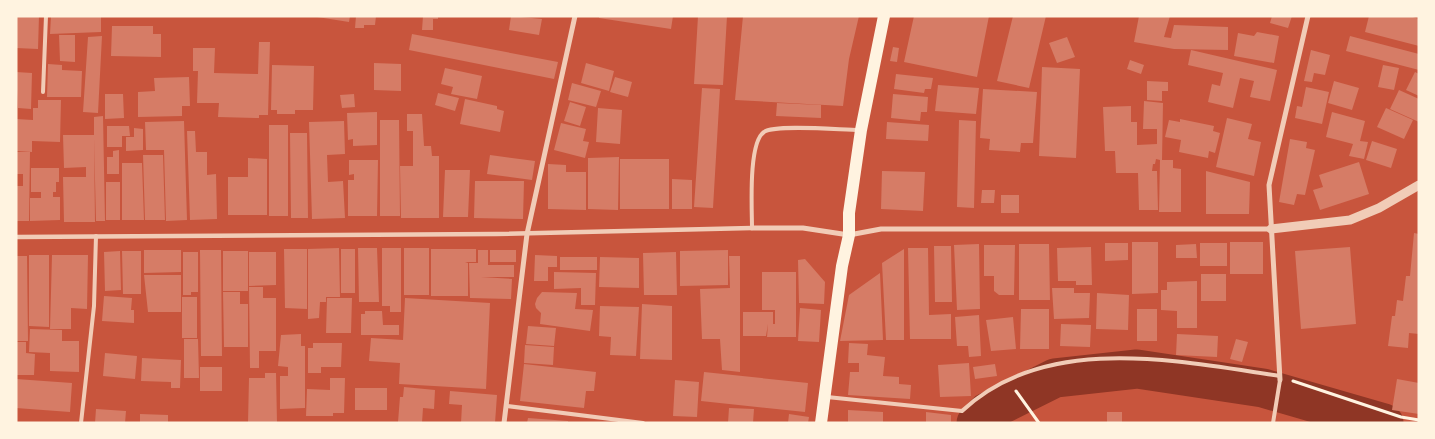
<svg xmlns="http://www.w3.org/2000/svg" width="1435" height="439" font-family="Poppins,sans-serif">
	<style>
		.lines { fill: none; stroke-linecap: round; stroke-linejoin: round }
		.river { stroke: #8f3625; stroke-width: 39 }
		.building { fill: #d67c66 }
		.path { stroke: #fff3e0; stroke-width: 3 }
		.service { stroke: #f1ccb7; stroke-width: 4 }
		.pedestrian { stroke: #f1ccb7; stroke-width: 4.5 }
		.minor { stroke: #f1ccb7; stroke-width: 5 }
		.tertiary { stroke: #f1ccb7; stroke-width: 9 }
		.primary { stroke: #fff3e0; stroke-width: 12 }
	</style>
	<rect width="100%" height="100%" fill="#c8553d"/>
	<g class="lines">
		<path class="river" d="M976 423 987 412 1055 378 1137 369 1263 388 1384 423"/>
	</g>
	<path class="building" d="M16 16H39L38 49 16 48Z
		M51 16H101V32L50 34Z
		M311 16H350L349 22Z
		M356 16H376L375 25H364V28H355Z
		M423 16H438V19H433V30H422Z
		M511 16 542 19 539 35 509 30Z
		M599 16H673L671 29 599 18Z
		M698 16H727L723 85 694 84Z
		M743 16H859L849 59 843 106 735 100Z
		M914 16H989L977 77 904 62Z
		M1013 16H1046L1029 88 997 81Z
		M1139 16H1170L1164 37 1171 38 1174 25 1228 27V50L1174 49 1134 42Z
		M1272 16H1292L1288 28 1270 23Z
		M1369 16H1410L1419 19V46L1365 32Z
		M112 26H153V34H161V57L111 56Z
		M1257 32 1279 36 1274 63 1234 56 1238 33 1254 36Z
		M412 34 558 62 554 79 409 50Z
		M59 35H75V62L60 61Z
		M102 36 98 113 83 112 88 37Z
		M1350 36 1419 54V70L1346 51Z
		M1067 37 1075 57 1057 63 1049 43Z
		M259 42H270L268 115H259V118L218 117 219 103H197L198 71H193V48H215L214 73 258 74Z
		M893 47 899 48 897 62 890 61Z
		M1191 50 1277 70 1270 101 1250 97 1254 81 1240 78 1233 108 1208 102 1212 84 1220 86 1223 73 1188 65Z
		M1311 50 1330 55 1325 75 1314 73 1312 82 1304 81Z
		M1130 60 1144 65 1141 74 1127 69Z
		M374 63 401 64V91L374 90Z
		M586 63 614 71 609 91 581 83Z
		M48 64 62 65V70L82 71 81 97H47Z
		M272 65 314 66 313 110H295V114H277V110H271Z
		M1383 65 1399 68 1394 90 1378 87Z
		M1042 67 1080 69 1076 158 1039 156Z
		M445 68 482 76 477 99 451 94 453 87 441 84Z
		M16 72 32 73 31 109 18 108Z
		M1415 72 1419 74V96L1406 90Z
		M896 74 933 78 931 89H925L924 93 894 89Z
		M189 77 190 106H182V116L138 117V92L155 91 154 78Z
		M615 77 632 82 628 97 610 92Z
		M1147 81 1168 82V91H1162V101L1147 100Z
		M1334 81 1359 88 1352 110 1328 103Z
		M572 83 601 91 596 107 568 100Z
		M938 85 979 88 976 114 935 111Z
		M1306 87 1329 92 1322 124 1295 118 1297 106 1302 107Z
		M702 88 720 89 713 208 694 207Z
		M983 89 1037 92 1033 143H1021L1020 152 989 150 990 139 980 138Z
		M1399 90 1419 99V122L1390 109Z
		M438 93 459 98 455 111 435 105Z
		M105 94H123L124 118 105 119Z
		M354 94 355 107 342 108 340 95Z
		M893 94 928 97 927 112H921L920 121 891 118Z
		M465 99 497 106V109L504 111 500 132 460 124Z
		M38 100H61L60 142 32 141V152L16 151V119L33 120V108H38Z
		M1144 101 1163 103 1162 160H1173V168L1181 169V212H1159L1160 160 1156 159 1155 164H1153L1152 171H1157L1158 210H1139L1138 173H1116L1115 151H1105L1103 107 1131 106V122H1137V145L1157 144V129H1143Z
		M570 102 586 107 580 126 564 121Z
		M777 103 821 105V118L776 116Z
		M598 108 622 110 620 144 596 142Z
		M1386 108 1413 120 1404 139 1377 127Z
		M377 112V145L353 146V139L348 140 347 113Z
		M1332 112 1365 121 1360 141 1368 142 1364 159 1349 156 1353 144 1326 137Z
		M407 114H422L424 146H431L432 156H439V218H401L400 166H413V131H407Z
		M103 116 105 221H96L94 138 95 222H64L63 177H86V167L64 168 63 135H94V117Z
		M1227 118 1252 124 1248 139 1261 142 1254 176 1216 167Z
		M1180 119 1214 126 1213 131 1220 133 1215 153 1209 151 1208 158 1179 152 1181 140 1165 137 1169 120 1180 122Z
		M380 120H399L400 216H380Z
		M959 120 976 121 974 208 957 207Z
		M184 121 187 220 166 221 164 150H146L145 122Z
		M344 121 345 154 327 155 328 182 343 181 345 218 312 219 309 122Z
		M887 122 929 125 928 141 886 139Z
		M561 123 586 129 583 141 589 142 585 158 554 150Z
		M269 125H288V216H269Z
		M107 126H129L130 136H122V147H107Z
		M134 128 143 129V150L126 151V137H134Z
		M187 131H195L196 152H207V175L216 174 217 219 190 220Z
		M290 133H307L308 218H291Z
		M1290 139 1307 142 1306 148 1315 150 1305 195 1297 194 1294 205 1279 202Z
		M1372 141 1397 149 1391 168 1366 160Z
		M119 150V174H107V157H113V151Z
		M16 152H30L29 221H16V186H23V174H16Z
		M143 155H163L165 220H145Z
		M490 155 535 161 532 180 487 174Z
		M619 157 618 210 588 209V158Z
		M248 158 267 159V215H228V177H248Z
		M620 159H669V209H620Z
		M349 160H378L377 216H348V180H354V174L349 175Z
		M1359 162 1369 194 1320 210 1313 190 1323 187 1319 175Z
		M122 163H142L144 220H122Z
		M548 164 566 165V172H586V210L548 209Z
		M31 168H59V182H56V192H53V197H60V220L30 221V198H41V192H31Z
		M445 170H470L468 217H443Z
		M882 171 925 172 923 211 881 209Z
		M1206 171 1250 182 1249 214H1206Z
		M672 179 692 180V209H672Z
		M475 181H524L523 219 474 218Z
		M106 182H120V220H106Z
		M982 190H995L994 203H981Z
		M1001 195H1019V213H1001Z
		M1414 233 1419 234V334L1409 333 1408 348 1388 346 1392 316H1395L1397 300 1403 301 1406 276H1410Z
		M1132 242H1158V293L1132 294Z
		M1230 242H1263V274H1230Z
		M1105 243H1128V260L1105 261Z
		M1200 243H1227V266H1200Z
		M979 244 980 309 957 310 954 245Z
		M1019 244H1049L1050 300H1019Z
		M1196 244 1197 258H1176V245Z
		M984 245H1015L1014 295H999L994 291V276H984Z
		M934 246H951L952 302H935Z
		M1091 247 1092 285H1076V281H1058L1057 248Z
		M1350 247 1356 324 1301 329 1295 251Z
		M339 248 340 297H326V302H320L319 318 308 319V249Z
		M358 248H377L379 302H359Z
		M382 248H401V312H390V306H382Z
		M404 248H429V295H404Z
		M908 248H928L929 315 951 314V339H910Z
		M284 249H307V309L285 308Z
		M341 249H355V293H341Z
		M431 249H476V262H465L468 263V296H431Z
		M904 249V340H886L882 263Z
		M144 250H181V272L144 273Z
		M200 250H221L222 356H201Z
		M478 250H488V265H514V277H481L512 279 511 299 470 298 469 263H478Z
		M490 250H516V262H490Z
		M728 250V285L680 286V251Z
		M120 251 121 290 105 291 104 252Z
		M122 251H141V294H123Z
		M223 251H248V291H223Z
		M183 252H198V292H191V295H183Z
		M249 252H276V285L249 286Z
		M676 252 677 295H644L643 253Z
		M29 255H49V327L29 326Z
		M52 255H88L87 309 71 308V329H50Z
		M535 255 557 256V267H548V281H534Z
		M16 256H27L28 341H16Z
		M729 256H740V372L722 370 720 339H702L700 289 730 288Z
		M560 257H597V270H560Z
		M600 257 639 258V288L599 287Z
		M805 259 825 282 824 304 799 303 798 260Z
		M554 272 596 273 595 305H581V288L554 289Z
		M762 272H796V337H767L768 324 766 336H743V312H773V324H775V310H762Z
		M880 273 883 340 840 341 849 295Z
		M1201 274H1226V301H1201Z
		M144 275H181V312H148Z
		M1197 281V328H1177V311L1161 310V290H1167V282Z
		M249 287H263V298H276V351H259V368H250Z
		M1052 288H1074V293H1090L1089 318 1054 319Z
		M223 292H240V304H248V347H224Z
		M542 292 577 293 575 309 593 310 590 331 540 324 541 313 536 308 535 304 537 298Z
		M1097 293 1129 295 1128 330 1096 329Z
		M104 296 132 298 131 310H134V323L102 321Z
		M182 297H197V338H182Z
		M327 298H352L351 333H326Z
		M405 298 490 303 486 389 399 384 400 363 369 361 371 338 403 340Z
		M642 304 672 306V360L640 359Z
		M600 306 639 307 636 356 610 355 611 337 599 336Z
		M800 308 821 310 819 342 798 341Z
		M1021 309H1049V349H1020Z
		M1137 309H1157V341H1137Z
		M365 311H382L383 325H399V335H361V314H365Z
		M979 315 981 356 969 357 968 346H957L955 317Z
		M1013 317 1016 349 991 351 986 320Z
		M1061 324 1091 325 1090 347 1060 346Z
		M528 326 556 328 554 346 526 344Z
		M30 329 62 330V341H79V372L50 371V353L29 352Z
		M301 334V346H305V408L280 409V376H288V367L278 366 281 335Z
		M1177 334 1218 336 1217 357 1176 355Z
		M184 339H198L199 378H184Z
		M1236 339 1248 342 1242 362 1230 359Z
		M16 342H26V353L35 354 34 375H16Z
		M313 343H342L341 367H321V373H308V348H313Z
		M849 343 868 344 867 355 885 357 883 376 899 377V384L911 385 910 399 848 395 850 372H859V363H848Z
		M525 345 554 347 553 365 524 363Z
		M105 353 137 356 135 379 103 376Z
		M142 358 181 360 180 388H171V382L141 381Z
		M969 363 971 396 940 397 938 365Z
		M524 364 596 372 594 391H586L584 408 520 401Z
		M995 364 997 376 975 379 973 367Z
		M200 367H222V391H200Z
		M704 372 808 383 805 412 701 401Z
		M265 373H276L277 423H248L249 378H265Z
		M330 378H345L344 413H333V416H306L307 389 330 390Z
		M16 379 72 383 70 412 16 408Z
		M1397 379 1419 383V414L1392 410Z
		M675 380 699 382 697 417 673 416Z
		M404 387 435 390 434 409 423 408 422 423 398 422 400 397H403Z
		M355 388H387V410H355Z
		M450 391 497 395 495 423H461L462 405 449 404Z
		M729 408 754 409 753 423H728Z
		M96 409 126 411 125 423H95Z
		M848 410 883 412V423H848Z
		M926 412 951 415V423H926Z
		M1107 412H1122V423H1107Z
		M140 414 168 415V423H140Z
		M789 414 809 417 808 423H788Z
		M528 418 568 421V423H527Z"/>
	<g class="lines">
		<path class="path" d="M1293 381 1401 417 1419 420
			M1016 391 1039 423"/>
		<path class="service" d="M43 92 46 16
			M752 228C752 209 748 143 764 132 775 124 842 130 859 130
			M827 397 962 411C1046 332 1178 361 1280 376
			M507 406 643 423
			M81 423 94 306 96 236
			M1273 423 1280 380"/>
		<path class="pedestrian" d="M16 237 496 234 752 228"/>
		<path class="minor" d="M752 228H803L849 235 881 229H1271
			M1280 380 1269 185 1308 16
			M504 423 527 234 575 16"/>
		<path class="tertiary" d="M1271 229 1350 220 1379 208 1419 185"/>
		<path class="primary" d="M821 423 842 266 849 235V213L861 130 884 16"/>
	</g>
	<rect width="1435" height="439" fill="none" stroke="#fff3e0" stroke-width="35"/>
</svg>
